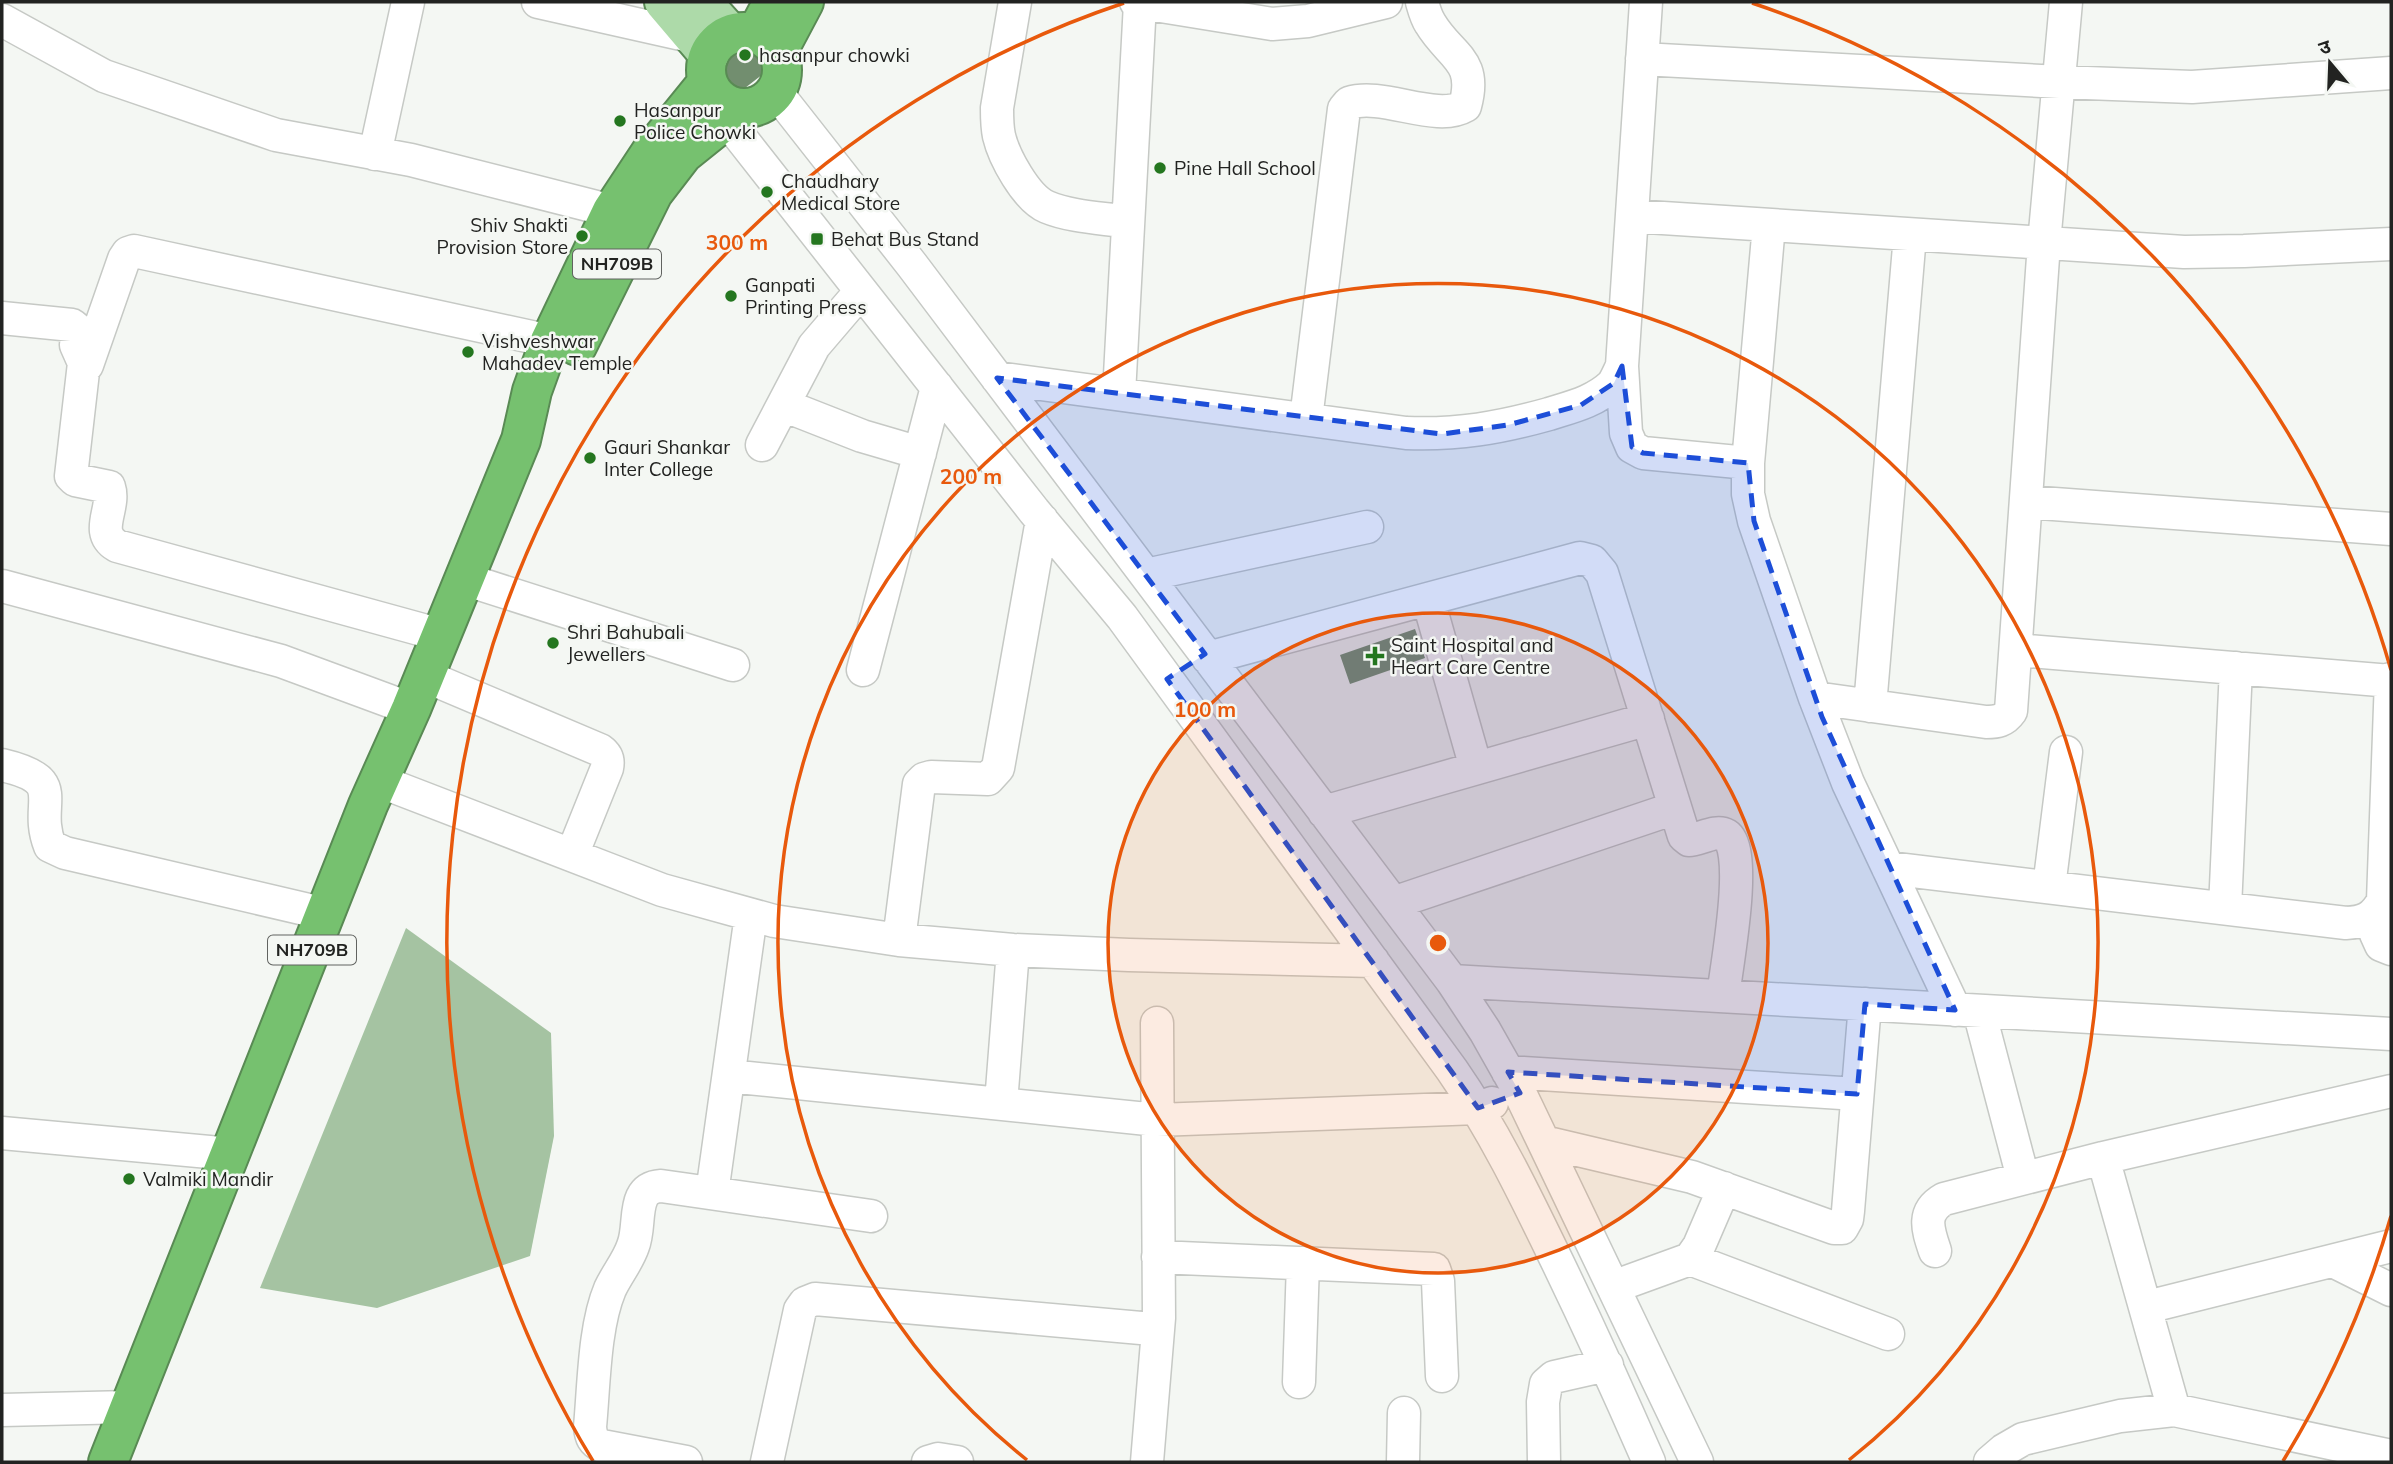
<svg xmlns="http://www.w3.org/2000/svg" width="2393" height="1464" font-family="Mulish,'Noto Sans Devanagari',sans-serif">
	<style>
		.water { fill: #a5c3a2 }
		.building { fill: #728e6f }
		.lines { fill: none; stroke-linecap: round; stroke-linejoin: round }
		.minor-casing { stroke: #c6c9c5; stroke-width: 35 }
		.major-casing { stroke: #598a54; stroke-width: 42 }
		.highway-casing { stroke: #598a54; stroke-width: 42 }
		.minor { stroke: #fff; stroke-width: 32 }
		.major { stroke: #addaa9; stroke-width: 38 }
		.highway { stroke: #76c16f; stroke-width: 38 }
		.marked { fill: #1d4ed8; fill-opacity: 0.2; stroke: #1d4ed8; stroke-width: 5; stroke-dasharray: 14 9; stroke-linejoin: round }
		.ring { fill: none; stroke: #e8590c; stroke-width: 3.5 }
		.poi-dot { fill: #24761f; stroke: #f4f7f3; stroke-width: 2.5 }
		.labels { text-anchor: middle; stroke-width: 5; stroke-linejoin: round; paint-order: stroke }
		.shield { fill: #f4f7f3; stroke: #616360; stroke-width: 2 }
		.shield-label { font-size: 18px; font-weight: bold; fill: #222321 }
		.poi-label { font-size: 19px; fill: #222321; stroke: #f4f7f3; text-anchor: start }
		.centre { fill: #e8590c; stroke: #f4f7f3; stroke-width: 3.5 }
		.ring-label { font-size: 21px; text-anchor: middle; font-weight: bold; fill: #e8590c; stroke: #f4f7f3; stroke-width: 5; stroke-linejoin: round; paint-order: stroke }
	</style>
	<rect width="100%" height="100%" fill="#f4f7f3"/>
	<path class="water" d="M406 928 551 1033 554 1136 530 1256 377 1308 260 1288Z"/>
	<path class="building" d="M744 51 757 56 760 63 768 70 745 88H734L728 82 724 70 732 55Z
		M1415 629 1425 658 1350 684 1340 655Z"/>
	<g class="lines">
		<g class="minor-casing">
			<path id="minor" d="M538 2 694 37
				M1015 2 997 108C997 118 997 127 999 136 1004 157 1026 198 1047 207 1071 217 1103 218 1128 222
				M1136 2 1272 24 1308 21 1386 2
				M2 20 104 76 276 135 411 160 612 211
				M1642 59 2060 82 2192 87 2391 73
				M776 92 912 265 1452 981 1485 1031 1520 1093 1697 1462
				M726 119 1034 511 1122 617 1452 1070C1493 1129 1524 1193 1555 1257 1588 1325 1619 1393 1649 1462
				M375 154 408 2
				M1632 216 2184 252 2244 251 2391 244
				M1769 225 1748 463V494L1754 521 1815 698 1848 783 1955 1010
				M2 318 72 325 78 330 76 345 84 363 71 476 75 480 109 487C116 508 93 532 117 546L441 635
				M87 365 124 259 128 253 134 251 550 341
				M1622 366 1626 433 1632 447 1643 453 1748 463
				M997 378 1406 433C1458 435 1499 428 1549 414 1571 407 1594 402 1612 385 1616 380 1619 372 1622 366L1646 2
				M1119 394 1140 3
				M783 405 862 436 920 453
				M1306 419 1344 109 1349 103C1383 92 1436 123 1465 106 1478 59 1450 57 1430 23 1426 17 1424 9 1422 2
				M762 445 814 346 861 291
				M2027 502 2391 529
				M1146 575 1367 527
				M464 579 733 665
				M2 586 281 661 411 709
				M1428 599 1476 768
				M2017 650 2391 681
				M1208 658 1580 558 1592 561 1602 573 1684 836 1689 840C1699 840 1716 829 1726 835 1749 850 1726 969 1723 996
				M863 670 937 387
				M425 676 600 750C607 755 609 759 607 768L572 855
				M1815 698 1986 722C1997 722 2004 721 2011 711L2044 243 2066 2
				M1870 706 1910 235
				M2 765C71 781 32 801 50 846L65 853 326 914
				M379 781 662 890 774 921 899 940 1013 950 1129 955 1373 961
				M1324 812 1648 719
				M1888 868 2346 923C2365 922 2373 918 2383 901L2391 679
				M2049 887 2066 752
				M1393 903 1675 808
				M2225 908 2236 668
				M2374 916 2376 934 2381 945 2391 949
				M899 940 919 784 924 779 931 777 988 779 998 768 1042 520
				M1452 981 2391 1034
				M1979 1011 2023 1178
				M1508 1072 1857 1094
				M729 1076 1157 1120 1478 1108 1492 1103
				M1001 1103 1013 950
				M2 1133 231 1154
				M1544 1142 1692 1177 1834 1228H1842L1847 1219 1848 1211 1865 1004
				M2103 1158 2174 1410
				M712 1193 751 915
				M1935 1251C1928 1230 1921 1212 1944 1199L2103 1158 2391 1091
				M1158 1257 1434 1269 1438 1281 1442 1376
				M1690 1259 1888 1334
				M2333 1261 2391 1290
				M1613 1287 1690 1259 1699 1246 1724 1188
				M2147 1307 2391 1246
				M1299 1382 1303 1263
				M2 1410 130 1407
				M686 1462 602 1446C593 1442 591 1437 590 1427 594 1385 594 1327 610 1289 617 1274 628 1261 633 1246 642 1224 630 1188 661 1186L871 1216
				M767 1462 800 1310 805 1303 815 1299 1141 1328C1150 1327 1155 1326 1159 1318L1157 1023
				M928 1462 938 1459 957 1462
				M1147 1462 1159 1318
				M1403 1462 1404 1413
				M1544 1462 1543 1402 1546 1384 1554 1377 1607 1365
				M1990 1462 2004 1450 2023 1439 2120 1416 2174 1410 2391 1456"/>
		</g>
		<g class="major-casing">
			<path id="major" d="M664 2 709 55
				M702 2 731 34"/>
		</g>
		<g class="highway-casing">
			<path id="highway" d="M706 70a38 38 0 1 1 76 0a38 38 0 1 1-76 0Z
				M756 34 773 2
				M778 51 804 2
				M577 346 653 193 683 154 739 109
				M108 1462 368 805 411 709 521 440 532 391 550 341 612 211 651 152 707 83"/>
		</g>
		<use href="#minor" class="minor"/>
		<use href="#major" class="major"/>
		<use href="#highway" class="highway"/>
	</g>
	<path class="marked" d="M1622 366 1632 447 1643 453 1748 463 1754 521 1822 717 1955 1010 1865 1004 1857 1094 1508 1072 1520 1093 1478 1108 1167 679 1205 654 997 378 1442 434 1508 425 1581 405 1614 383Z"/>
	<circle cx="1438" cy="943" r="330" fill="#e8590c" fill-opacity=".12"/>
	<g class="ring">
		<circle cx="1438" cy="943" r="330"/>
		<path d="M1027 1460A660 660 0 1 1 1849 1460"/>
		<path d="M2391 1216A991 991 0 0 1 2283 1461M593 1461A991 991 0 0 1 1124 3M1752 3A991 991 0 0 1 2391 670"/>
	</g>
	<g class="poi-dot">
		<circle cx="745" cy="55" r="7"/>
		<circle cx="620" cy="121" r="7"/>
		<circle cx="1160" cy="168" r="7"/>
		<circle cx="767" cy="192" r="7"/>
		<circle cx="582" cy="236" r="7"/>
		<rect x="810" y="232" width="14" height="14" rx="3.5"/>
		<circle cx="731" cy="296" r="7"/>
		<circle cx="468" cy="352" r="7"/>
		<circle cx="590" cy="458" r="7"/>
		<circle cx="553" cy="643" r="7"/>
		<path d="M1371.5 645.5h7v7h7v7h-7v7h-7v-7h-7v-7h7z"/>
		<circle cx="129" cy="1179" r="7"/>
	</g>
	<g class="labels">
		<g class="shield">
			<rect x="573" y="249.5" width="88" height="29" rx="5"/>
			<rect x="268" y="935.5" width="88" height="29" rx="5"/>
		</g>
		<g class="shield-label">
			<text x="617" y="270">NH709B</text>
			<text x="312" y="956">NH709B</text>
		</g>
		<g class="poi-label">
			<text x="759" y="62">hasanpur chowki</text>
			<text x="634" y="117">Hasanpur<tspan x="634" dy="22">Police Chowki</tspan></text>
			<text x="1174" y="175">Pine Hall School</text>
			<text x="781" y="188">Chaudhary<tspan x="781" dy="22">Medical Store</tspan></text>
			<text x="568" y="232" text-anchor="end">Shiv Shakti<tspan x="568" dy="22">Provision Store</tspan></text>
			<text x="831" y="246">Behat Bus Stand</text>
			<text x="745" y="292">Ganpati<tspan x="745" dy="22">Printing Press</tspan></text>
			<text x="482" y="348">Vishveshwar<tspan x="482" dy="22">Mahadev Temple</tspan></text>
			<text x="604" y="454">Gauri Shankar<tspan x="604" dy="22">Inter College</tspan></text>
			<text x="567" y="639">Shri Bahubali<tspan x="567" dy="22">Jewellers</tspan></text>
			<text x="1391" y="652">Saint Hospital and<tspan x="1391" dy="22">Heart Care Centre</tspan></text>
			<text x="143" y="1186">Valmiki Mandir</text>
		</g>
	</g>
	<circle cx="1438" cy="943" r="10" class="centre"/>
	<g class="ring-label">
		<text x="737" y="250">300 m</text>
		<text x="971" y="484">200 m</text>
		<text x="1205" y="717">100 m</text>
	</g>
	<rect width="2393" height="1464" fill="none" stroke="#222321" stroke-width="7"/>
	<g transform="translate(2330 63) rotate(341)" stroke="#f4f7f3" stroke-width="5" paint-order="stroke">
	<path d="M0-5L12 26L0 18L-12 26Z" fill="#222321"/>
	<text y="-10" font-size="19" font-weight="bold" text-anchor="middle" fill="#222321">उ</text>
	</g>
</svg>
